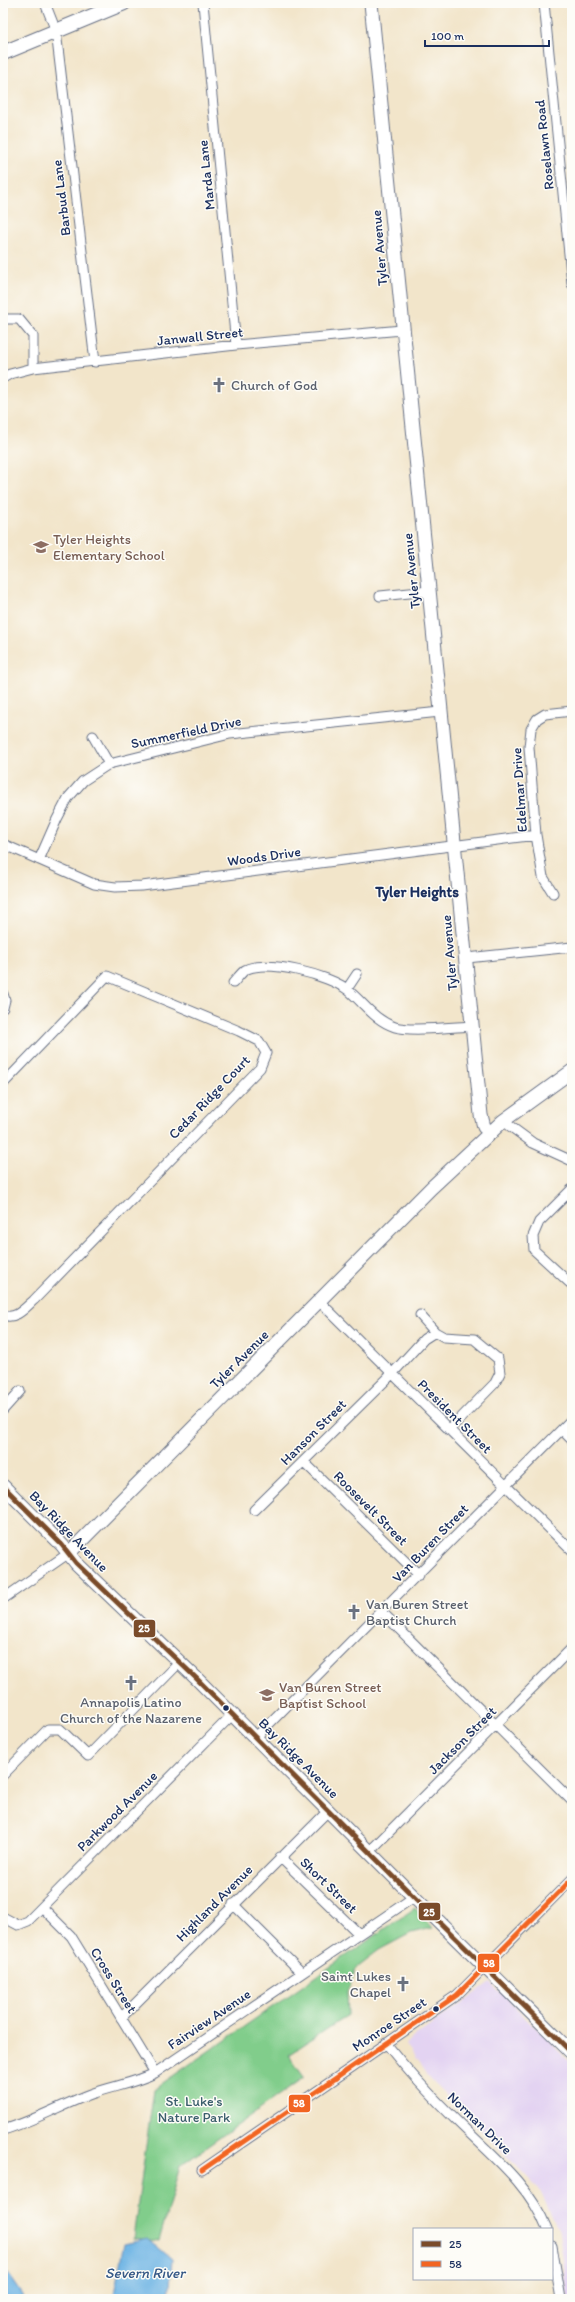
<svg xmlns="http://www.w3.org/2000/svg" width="575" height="2302" font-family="Itim,sans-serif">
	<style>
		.built { fill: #e3d3f2 }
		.green { fill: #81cd8b; stroke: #4e7e74 }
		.water { fill: #6db4e4; stroke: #4472a1 }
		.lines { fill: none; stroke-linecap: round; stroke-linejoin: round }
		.street-casing { stroke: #666f84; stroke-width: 11 }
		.secondary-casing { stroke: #666f84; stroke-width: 15 }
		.primary-casing { stroke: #666f84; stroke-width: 16 }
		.street { stroke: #fff; stroke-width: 9 }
		.secondary { stroke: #fff; stroke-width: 13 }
		.primary { stroke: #fff; stroke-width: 14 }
		.bus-1-casing { stroke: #fdfcf7; stroke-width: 8 }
		.bus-2-casing { stroke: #fdfcf7; stroke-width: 8 }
		.bus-1 { stroke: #7a4b2a; stroke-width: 5 }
		.bus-2 { stroke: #f26522; stroke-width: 5 }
		.bus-dot { fill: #1b2f5e; stroke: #fdfcf7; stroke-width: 1.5 }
		.labels { text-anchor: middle; stroke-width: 3; stroke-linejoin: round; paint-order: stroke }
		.street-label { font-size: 14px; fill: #1b2f5e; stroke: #fdfcf7 }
		.worship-label { font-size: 14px; fill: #5b616d; stroke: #fdfcf7; text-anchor: start }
		.education-label { font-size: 14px; fill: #785e54; stroke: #fdfcf7; text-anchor: start }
		.park-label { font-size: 14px; fill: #3a5e6c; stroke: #fdfcf7 }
		.neighbourhood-label { font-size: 15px; font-weight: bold; fill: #1b2f5e; stroke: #fdfcf7 }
		.water-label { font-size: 15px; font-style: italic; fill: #345786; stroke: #fdfcf7 }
		.line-badge { stroke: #fdfcf7; stroke-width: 1.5 }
		.badge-label { font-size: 11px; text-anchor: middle; font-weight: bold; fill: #fff }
	</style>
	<rect width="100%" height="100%" fill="#fdfcf7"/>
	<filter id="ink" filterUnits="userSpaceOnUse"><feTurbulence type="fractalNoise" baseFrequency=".025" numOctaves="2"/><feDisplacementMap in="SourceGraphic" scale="8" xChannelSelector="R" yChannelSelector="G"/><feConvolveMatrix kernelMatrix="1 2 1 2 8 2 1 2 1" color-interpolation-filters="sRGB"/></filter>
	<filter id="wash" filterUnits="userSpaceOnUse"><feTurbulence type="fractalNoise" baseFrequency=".012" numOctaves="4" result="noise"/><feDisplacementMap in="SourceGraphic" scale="16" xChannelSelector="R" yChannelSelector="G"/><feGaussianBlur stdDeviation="0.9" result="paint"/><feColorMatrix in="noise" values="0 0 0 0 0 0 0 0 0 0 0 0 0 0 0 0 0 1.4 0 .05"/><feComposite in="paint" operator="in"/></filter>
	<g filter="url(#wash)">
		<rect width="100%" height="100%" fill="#f2e5ca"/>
		<path class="built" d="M490 1982 572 2063V2299H568L559 2231 539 2189 429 2078 405 2044Z"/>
		<path class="green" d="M415 1908 432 1928 411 1933 379 1950 357 1967 347 1992 348 2015 288 2055 304 2077 180 2166 159 2241 133 2238 154 2089Z"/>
		<path class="water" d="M147 2238 172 2259 169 2299H113L124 2243Z
			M3 2266 23 2295 24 2299H3Z"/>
	</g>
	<g filter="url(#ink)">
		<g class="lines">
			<g class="street-casing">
				<path id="street" d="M45 3 56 31 95 362
					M203 3 236 345
					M544 3 572 284
					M3 319H19L33 336V368
					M3 378 10 374 33 368 236 345 402 330
					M380 596 429 591
					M93 736 109 764
					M3 844 94 884 115 887 142 886 536 835
					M39 860 57 819 68 798 83 781 109 764 230 734 440 712
					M553 893 543 877 536 835 529 747 531 729 537 719 545 714 572 711
					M467 958 572 947
					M233 983C236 980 241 973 245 970 267 959 329 975 348 990 364 1003 374 1020 395 1027 411 1032 453 1027 472 1026
					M347 989 357 974
					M3 994 5 1000 3 1008
					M3 1084 107 976 239 1031 259 1041 266 1053 260 1068 34 1300C25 1308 16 1320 3 1315
					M503 1121 533 1143 572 1161
					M572 1189 539 1222 533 1236 534 1250 572 1285
					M319 1301 572 1551
					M420 1315 435 1332
					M3 1410 20 1391
					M562 1430 572 1440
					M304 1462 419 1575
					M254 1510 392 1374 424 1339 435 1332 444 1337 474 1339 498 1359 500 1373 495 1383 449 1430
					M3 1599 69 1553
					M382 1612 572 1801
					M256 1737 572 1419
					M3 1775 48 1729H60L88 1756 180 1662
					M370 1851 572 1648
					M280 1857 359 1934
					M233 1904 302 1973
					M42 1907 71 1936 155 2073
					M3 1917 18 1925 28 1921 233 1714
					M121 2018 329 1810
					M386 2043C409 2073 435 2100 462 2126 495 2158 530 2186 547 2229
					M3 2130C34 2121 61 2105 91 2094 113 2086 135 2083 155 2073L414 1897
					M202 2170 457 1995 572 1879
					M552 2246 561 2299"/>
			</g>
			<g class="secondary-casing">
				<path id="secondary" d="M371 3 481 1115 484 1127 491 1133
					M3 1486 62 1545 76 1563 196 1678 414 1897 572 2053
					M69 1553 431 1188 503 1121 572 1071"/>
			</g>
			<g class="primary-casing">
				<path id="primary" d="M3 53 124 3"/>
			</g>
			<use href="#street" class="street"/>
			<use href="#secondary" class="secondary"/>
			<use href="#primary" class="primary"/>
			<g class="bus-1-casing">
				<path id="bus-1" d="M3 1486 62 1545 76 1563 196 1678 414 1897 572 2053"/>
			</g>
			<g class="bus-2-casing">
				<path id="bus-2" d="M202 2170 457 1995 572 1879"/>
			</g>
			<use href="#bus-1" class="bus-1"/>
			<use href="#bus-2" class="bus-2"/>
		</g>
	</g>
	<defs>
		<g id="church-bare" transform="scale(1.2)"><path d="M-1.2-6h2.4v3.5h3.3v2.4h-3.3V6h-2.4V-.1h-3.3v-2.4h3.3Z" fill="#6b7280" stroke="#fdfcf7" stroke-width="2.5" paint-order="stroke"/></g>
		<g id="school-bare" transform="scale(1.2)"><path d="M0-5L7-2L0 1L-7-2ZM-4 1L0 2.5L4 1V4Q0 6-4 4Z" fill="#8d6e63" stroke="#fdfcf7" stroke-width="2.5" paint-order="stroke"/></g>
	</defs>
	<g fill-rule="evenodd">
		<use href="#church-bare" x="219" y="385"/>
		<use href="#school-bare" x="41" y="547"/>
		<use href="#church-bare" x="354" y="1612"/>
		<use href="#church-bare" x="131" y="1683"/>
		<use href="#school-bare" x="267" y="1695"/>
		<use href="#church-bare" x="403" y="1984"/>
	</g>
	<g class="bus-dot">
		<circle cx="226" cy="1708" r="3.5"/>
		<circle cx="436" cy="2009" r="3.5"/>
	</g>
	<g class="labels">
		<g class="street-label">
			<text transform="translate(544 145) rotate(-96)" y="5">Roselawn Road</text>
			<text transform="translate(206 175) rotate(-96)" y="5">Marda Lane</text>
			<text transform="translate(61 198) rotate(-97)" y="5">Barbud Lane</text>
			<text transform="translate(379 248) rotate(-95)" y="5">Tyler Avenue</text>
			<text transform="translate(200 336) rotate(-6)" y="5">Janwall Street</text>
			<text transform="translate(411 571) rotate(-96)" y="5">Tyler Avenue</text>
			<text transform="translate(186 732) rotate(-12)" y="5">Summerfield Drive</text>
			<text transform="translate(519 790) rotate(-94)" y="5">Edelmar Drive</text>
			<text transform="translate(264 856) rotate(-8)" y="5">Woods Drive</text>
			<text transform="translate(449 953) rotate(-95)" y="5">Tyler Avenue</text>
			<text transform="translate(209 1097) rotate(-46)" y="5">Cedar Ridge Court</text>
			<text transform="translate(239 1359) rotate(-45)" y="5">Tyler Avenue</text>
			<text transform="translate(455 1416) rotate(45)" y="5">President Street</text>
			<text transform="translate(313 1432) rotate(-45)" y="5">Hanson Street</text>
			<text transform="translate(371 1508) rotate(45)" y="5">Roosevelt Street</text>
			<text transform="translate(69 1531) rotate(46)" y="5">Bay Ridge Avenue</text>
			<text transform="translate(430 1543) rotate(-46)" y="5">Van Buren Street</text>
			<text transform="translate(462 1740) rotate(-45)" y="5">Jackson Street</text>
			<text transform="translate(299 1758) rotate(45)" y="5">Bay Ridge Avenue</text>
			<text transform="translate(117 1811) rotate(-45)" y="5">Parkwood Avenue</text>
			<text transform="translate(329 1885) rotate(44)" y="5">Short Street</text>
			<text transform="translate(214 1903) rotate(-45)" y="5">Highland Avenue</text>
			<text transform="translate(114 1980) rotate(58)" y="5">Cross Street</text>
			<text transform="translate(209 2019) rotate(-34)" y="5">Fairview Avenue</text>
			<text transform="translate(389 2024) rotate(-34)" y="5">Monroe Street</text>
			<text transform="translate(480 2123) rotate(44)" y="5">Norman Drive</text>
		</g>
		<g class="worship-label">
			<text x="231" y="390">Church of God</text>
			<text x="366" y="1609">Van Buren Street<tspan x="366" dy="16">Baptist Church</tspan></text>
			<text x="131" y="1707" text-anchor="middle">Annapolis Latino<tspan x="131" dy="16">Church of the Nazarene</tspan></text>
			<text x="391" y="1981" text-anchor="end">Saint Lukes<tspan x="391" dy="16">Chapel</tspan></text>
		</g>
		<g class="education-label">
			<text x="53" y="544">Tyler Heights<tspan x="53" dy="16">Elementary School</tspan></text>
			<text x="279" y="1692">Van Buren Street<tspan x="279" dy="16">Baptist School</tspan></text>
		</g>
		<g class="park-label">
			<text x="194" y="2106">St. Luke's<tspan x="194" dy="16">Nature Park</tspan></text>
		</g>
		<g class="neighbourhood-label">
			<text x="417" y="897">Tyler Heights</text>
		</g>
		<g class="water-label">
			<text x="145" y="2278">Severn River</text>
		</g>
	</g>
	<g class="line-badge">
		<rect x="133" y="1619" width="23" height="19" rx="4" fill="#7a4b2a"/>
		<rect x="418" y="1902" width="23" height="19" rx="4" fill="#7a4b2a"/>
		<rect x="477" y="1953" width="23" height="20" rx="4" fill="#f26522"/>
		<rect x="288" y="2094" width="23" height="19" rx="4" fill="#f26522"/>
	</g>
	<g class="badge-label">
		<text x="144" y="1632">25</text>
		<text x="429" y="1916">25</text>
		<text x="489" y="1967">58</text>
		<text x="299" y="2107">58</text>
	</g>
	<rect width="575" height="2302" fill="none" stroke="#fdfcf7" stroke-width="16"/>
	<rect x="413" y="2228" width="140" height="52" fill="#fdfcf7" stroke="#a3aaba"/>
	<rect x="421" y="2241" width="20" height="6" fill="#7a4b2a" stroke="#a3aaba"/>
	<text x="449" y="2248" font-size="12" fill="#1b2f5e">25</text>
	<rect x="421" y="2261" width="20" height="6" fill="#f26522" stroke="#a3aaba"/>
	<text x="449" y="2268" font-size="12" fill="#1b2f5e">58</text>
	<path d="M425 40v6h124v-6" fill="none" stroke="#1b2f5e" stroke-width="2"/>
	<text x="431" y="40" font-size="12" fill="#1b2f5e" stroke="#fdfcf7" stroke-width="3" paint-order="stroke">100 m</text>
</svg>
